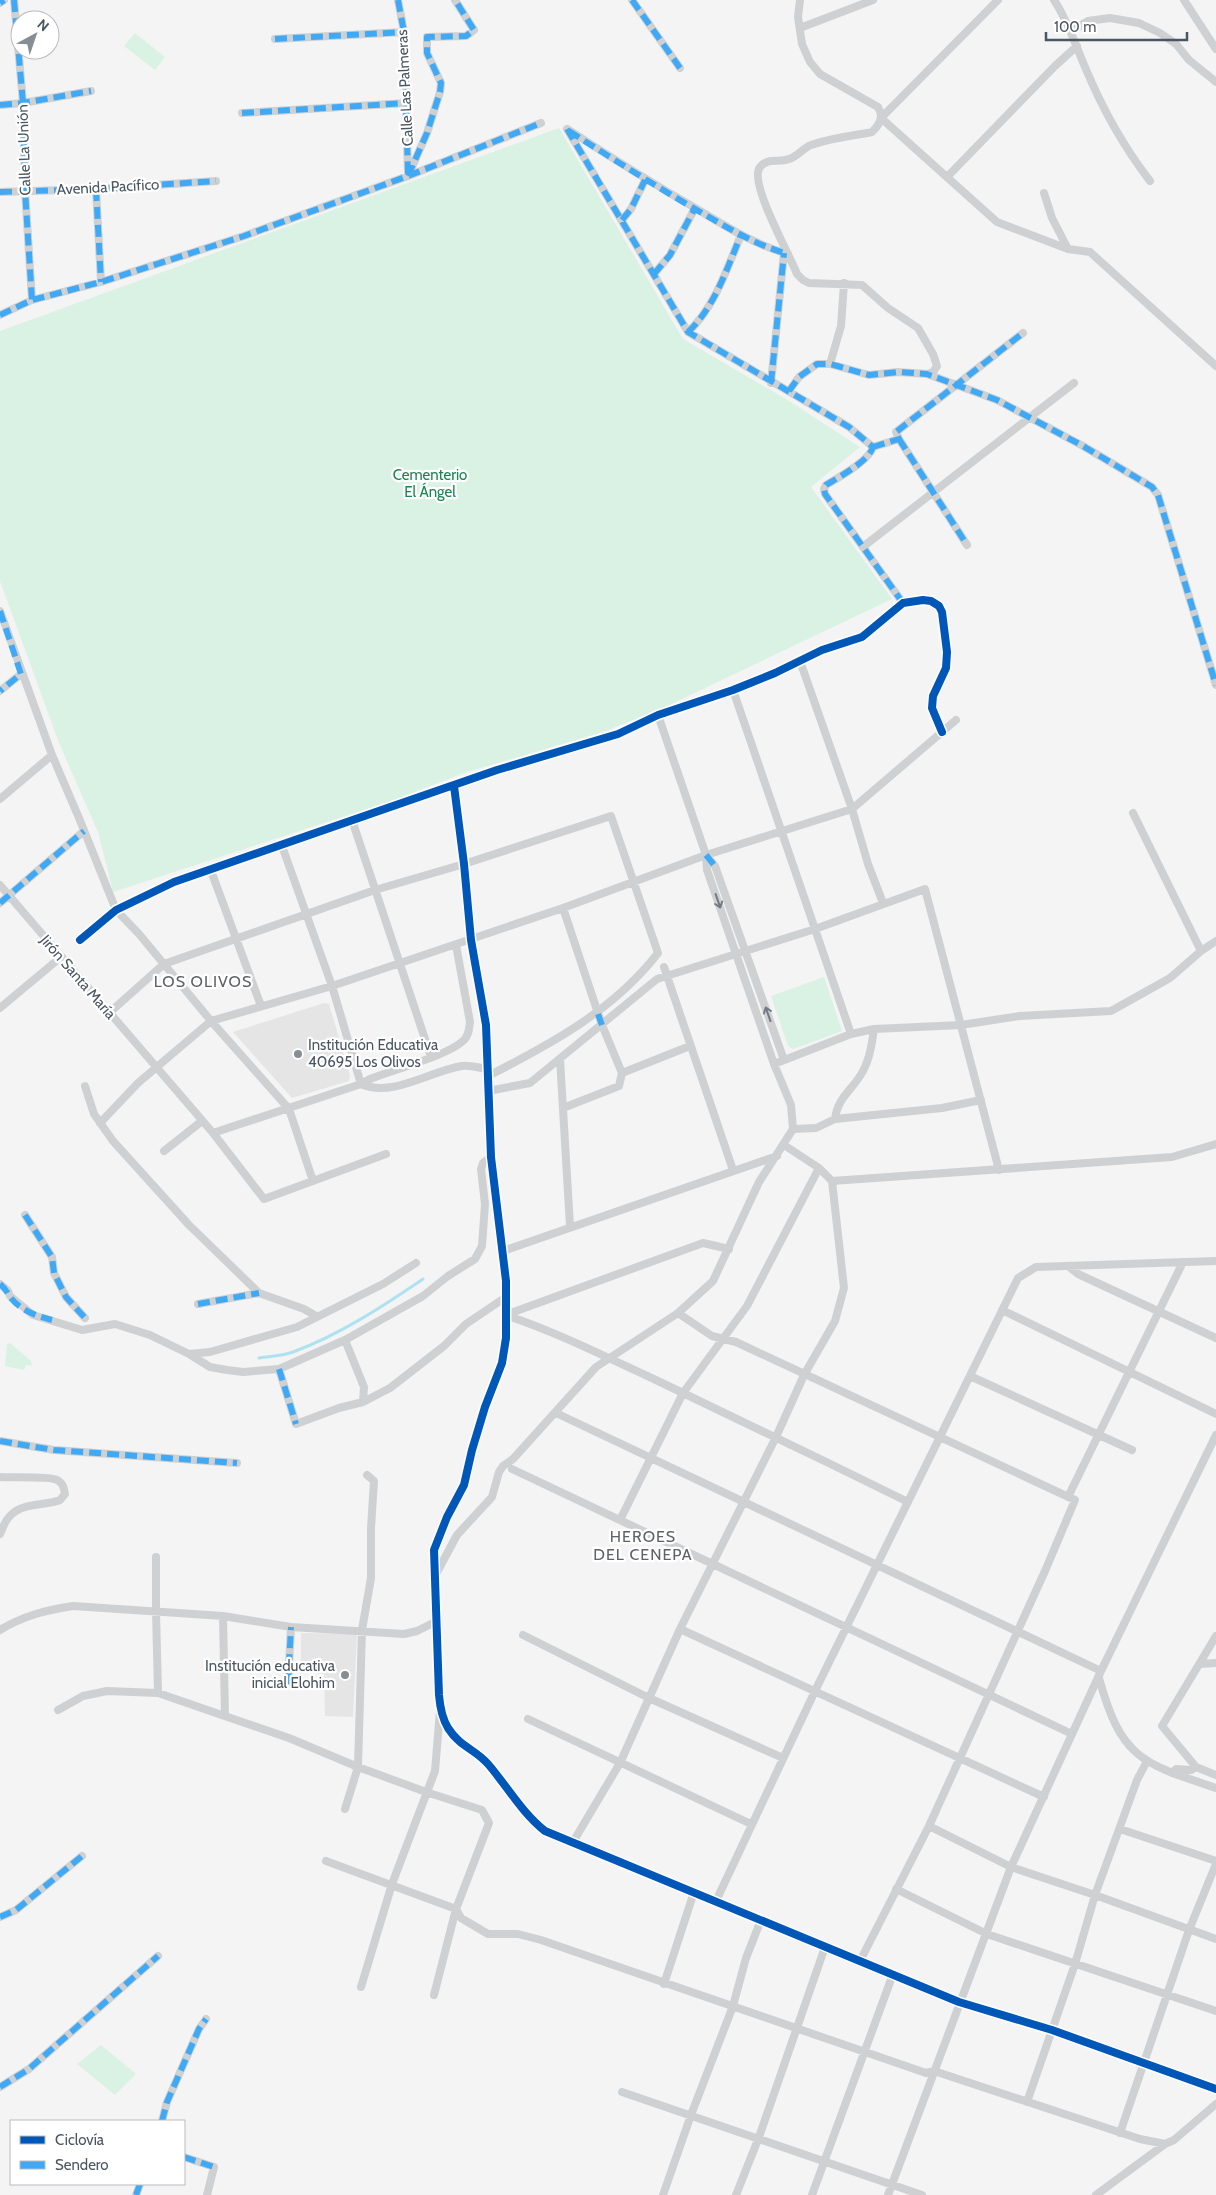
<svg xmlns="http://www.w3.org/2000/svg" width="1216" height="2195" font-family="Cabin,sans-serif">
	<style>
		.education { fill: #e6e5e6 }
		.green { fill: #d9f2e3 }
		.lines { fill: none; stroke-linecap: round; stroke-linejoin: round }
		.stream { stroke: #aee2f0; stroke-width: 3 }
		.minor { stroke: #ced0d2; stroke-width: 8 }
		.quiet { stroke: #3fa9f5; stroke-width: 6; stroke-dasharray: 12 6; stroke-linecap: butt }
		.cycleway-casing { stroke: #fff; stroke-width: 11 }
		.cycleway { stroke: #0057b8; stroke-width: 8 }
		.oneway { stroke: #727b83 }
		.poi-dot { fill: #868d94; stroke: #fff; stroke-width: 2 }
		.labels { text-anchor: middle; stroke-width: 4.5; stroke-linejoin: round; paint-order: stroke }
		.street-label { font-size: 15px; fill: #4a5661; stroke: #fff }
		.park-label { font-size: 15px; fill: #17864f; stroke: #fff }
		.poi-label { font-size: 15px; fill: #4a5661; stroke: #fff; text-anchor: start }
		.neighbourhood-label { font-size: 16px; letter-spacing: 1px; fill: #5f6368; stroke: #fff }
	</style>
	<rect width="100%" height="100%" fill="#f4f4f4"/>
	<path class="education" d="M324 1003 329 1004 350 1075 349 1081 292 1098 233 1032Z
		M301 1633 357 1634 353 1717 325 1716 324 1674 301 1672Z"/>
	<path class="green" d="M135 33 165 57 155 70 124 46Z
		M559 128 683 339 786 399 860 447 811 487 892 599 665 707 606 731 467 772 385 803 113 892 98 832 59 743 0 581V331Z
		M824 977 842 1031 793 1049 788 1046 771 996Z
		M10 1343 31 1361 32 1366 26 1365 24 1370 5 1366 7 1344Z
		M101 2045 136 2074 115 2095 77 2064Z"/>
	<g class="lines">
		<path class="stream" d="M259 1358C270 1356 282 1356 293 1352 339 1335 382 1307 423 1279"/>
		<path class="minor" d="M14 0 23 103 25 190 32 300
			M398 0 404 32 408 174
			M632 0 680 68
			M800 0 798 17 802 44 810 62 820 74 878 107C884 117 880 124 872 132 852 136 830 138 811 145 803 148 797 157 789 159 779 163 768 157 760 167 748 182 790 255 797 274L803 280 809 283 862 285 888 308 918 328 933 354 937 366 933 372 927 374
			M998 0 881 118 997 222 1068 249 1090 252 1216 366
			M1054 0C1068 21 1075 44 1085 67 1102 108 1123 146 1150 181
			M1184 0 1216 49
			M0 3 4 0
			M800 28 873 0
			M1071 31 1088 21 1110 18 1139 23 1160 33 1176 44 1189 60 1216 82
			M275 39 404 32
			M0 105 23 103 91 91
			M242 113 407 103
			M567 129 688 332 849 427 873 447C869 461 839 477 826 485L824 489 825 494 903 603
			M569 130C613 159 657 186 702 212 730 229 756 245 788 254
			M408 176 427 133 440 92 441 83 427 53V37L466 36 474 30 455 0
			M947 177 1055 66 1077 46
			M96 189 101 282
			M0 192 96 189 216 181
			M1044 193 1052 218 1068 249
			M622 220 631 209 645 180
			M654 274 670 255 695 208
			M0 315 32 300 101 282 244 236 408 176 541 123
			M688 332C715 307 727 268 741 235
			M830 364 841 326 844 283
			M771 383 784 253
			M789 391 799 377 817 364H830L869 375 898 372 927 374 997 400 1083 446 1152 487 1158 495 1216 685
			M899 439 967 545
			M873 447 899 439 896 432 1023 333
			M864 546 1074 383
			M0 611 52 755 0 799
			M800 661 852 809 868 864 883 903
			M733 690 851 1034
			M0 691 21 674
			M52 755 79 818 116 910 139 934 211 1021 289 1109 313 1181
			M454 786 464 864 471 940 486 1025 491 1157 506 1281V1338L502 1363 485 1407 472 1450 464 1485 447 1517 434 1550 439 1695C440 1707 442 1718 448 1728 460 1747 475 1749 488 1764 507 1786 522 1813 545 1831L959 2002 1052 2030 1216 2089
			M1133 813 1201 951
			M352 820 431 1057
			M282 846 332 986 361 1084C393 1098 429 1071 462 1066 471 1065 479 1068 488 1069
			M706 855 715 866 784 1060
			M210 868 261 1006
			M0 885 213 1133 264 1199 386 1154
			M0 903 84 831
			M563 908 602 1025 622 1073 690 1046
			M80 940 116 910 174 882 497 770 618 734 658 715 733 690 775 673 822 650 862 637 903 603 923 600 931 601 939 606 942 612 947 652 946 668 933 696 932 708 942 732
			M664 967 733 1170
			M0 1008 61 957
			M109 1013 164 964 375 890 464 864 611 816 658 953C614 1010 551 1044 488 1076
			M560 1059 570 1226
			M774 1064 851 1034 874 1029 961 1025 1020 1016 1111 1011 1170 978 1201 951 1216 941
			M85 1086 94 1114 113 1141 189 1225 259 1293 304 1309 316 1316
			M488 1091 530 1083 657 979 815 929 925 889 999 1170
			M563 1108 619 1086 622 1073
			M835 1119C838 1096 853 1090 863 1071 870 1058 872 1043 874 1029
			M100 1123 138 1083 211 1021 332 986 563 908 706 855 852 809 956 720
			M793 1129 816 1128 835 1119 942 1108 981 1100
			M213 1133 361 1084 370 1079C392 1070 448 1056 464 1040 469 1035 469 1029 470 1022L456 945
			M164 1151 202 1121
			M832 1181 1172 1157 1216 1144
			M25 1215 52 1257 54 1273 66 1297 85 1318
			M503 1251 777 1156
			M1068 1266 1078 1274 1216 1338
			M0 1284 8 1291 10 1296 33 1315 82 1330 115 1324 150 1335 189 1354 210 1352 297 1327 383 1284 416 1263
			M198 1304 259 1293
			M1002 1310 1216 1414
			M678 1313 712 1336 736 1342 1075 1500 1045 1571 929 1826 860 1961
			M505 1315C557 1332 608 1358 658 1381 742 1421 825 1461 908 1502
			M505 1315 703 1243 729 1249
			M345 1340 364 1387 363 1402
			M189 1354 210 1367 227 1370 243 1372 279 1369 345 1340 423 1296 448 1276 475 1259 482 1246 485 1204 481 1169 483 1163 491 1157
			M279 1369 296 1424 339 1408 363 1402 390 1388 444 1346 466 1324 506 1297
			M970 1376 1132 1450
			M556 1413 1101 1671
			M0 1441 54 1450 237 1463
			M512 1469 1072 1734
			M0 1477C11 1478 50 1476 57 1480 63 1483 64 1488 65 1494L60 1500C45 1506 22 1502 10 1516 5 1520 3 1528 0 1534
			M1068 1497 1183 1262
			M620 1520 683 1393 747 1306 819 1168
			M156 1557V1611L158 1693
			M435 1576 457 1535 492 1497 499 1472 503 1466 513 1459 596 1367 678 1313 713 1281 759 1182 793 1129 791 1105 774 1064 707 870 706 855 658 715
			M223 1616 225 1716
			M680 1629 1044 1797
			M0 1630C23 1616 46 1610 73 1606L223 1616 291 1627 404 1634 417 1631 437 1621
			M523 1635 649 1698 783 1758
			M1216 1636 1162 1726 1196 1767 1216 1775
			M1200 1664 1216 1663
			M1099 1678C1121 1758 1141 1763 1216 1788
			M288 1684 291 1627
			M58 1710 83 1696 107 1691 158 1693 289 1738 358 1767 426 1792 482 1810 489 1823 456 1909 434 1995
			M528 1719 751 1824
			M1172 1773 1176 1769 1191 1770 1196 1767
			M345 1809 358 1767 362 1630 371 1578V1528L374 1481 367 1475
			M929 1826 1011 1867 1095 1895 1216 1939
			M1120 1829 1216 1861
			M573 1842 620 1763 680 1629 776 1437 804 1375 835 1321 844 1288 832 1181 819 1168 784 1145
			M326 1861 456 1909 461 1918 488 1934H518L541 1940 926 2073 934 2071 1140 2139 1165 2144 1174 2140 1216 2104
			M896 1889 987 1934 1216 2011
			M716 1901 815 1691 1018 1278 1036 1267 1216 1261
			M0 1917 16 1910 82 1856
			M664 1984 694 1892
			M361 1987 392 1884 435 1771 440 1711
			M0 2087 29 2069 158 1956
			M622 2092 922 2195
			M1027 2102 1075 1964 1095 1895 1137 1780 1147 1761
			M162 2121 167 2102 199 2029 206 2019
			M1120 2133 1189 1930 1216 1864
			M184 2157 214 2167 207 2195
			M136 2195 140 2184
			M663 2195 691 2115 733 2006 746 1958 761 1920
			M736 2195 759 2137 825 1947
			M812 2195 893 1974
			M888 2195 1011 1867 1101 1671 1216 1435
			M1096 2195 1165 2144"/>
		<path class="quiet" d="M14 0 23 103 25 190 32 300
			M398 0 404 32 408 174
			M632 0 680 68
			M0 3 4 0
			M275 39 404 32
			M0 105 23 103 91 91
			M242 113 407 103
			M567 129 688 332 849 427 873 447C869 461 839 477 826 485L824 489 825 494 903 603 908 602
			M569 131C613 159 657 187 702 213 730 229 756 245 788 254
			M408 176 427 133 440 92 441 83 427 53V37L466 36 474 30 455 0
			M96 189 101 282
			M0 192 96 189 216 181
			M622 220 631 209 645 180
			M654 274 670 255 695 208
			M0 315 32 300 101 282 244 236 408 176 541 123
			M688 332C715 307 727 268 741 235
			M771 383 784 253
			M789 391 799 377 817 364H830L869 375 898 372 927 374 997 400 1083 446 1152 487 1158 495 1216 685
			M899 439 967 545
			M873 447 899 439 896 432 1023 333
			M0 611 21 674 0 691
			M706 855 715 866
			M0 903 84 831
			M598 1014 602 1025
			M25 1215 52 1257 54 1273 66 1297 85 1318
			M0 1284C5 1288 7 1292 10 1297 20 1310 36 1316 52 1320
			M198 1304 259 1293
			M279 1369 296 1424
			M0 1441 54 1450 237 1463
			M288 1684 291 1627
			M0 1917 16 1910 82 1856
			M0 2087 29 2069 158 1956
			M162 2121 167 2102 199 2029 206 2019
			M184 2157 214 2167
			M136 2195 140 2184"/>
		<g class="cycleway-casing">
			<path id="cycleway" d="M454 786 464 864 471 940 486 1025 491 1157 506 1281V1338L502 1363 485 1407 472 1450 464 1485 447 1517 434 1550 439 1695C440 1707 442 1718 448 1728 460 1747 475 1749 488 1764 507 1786 522 1813 545 1831L959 2002 1052 2030 1216 2089
				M80 940 116 910 174 882 497 770 618 734 658 715 733 690 775 673 822 650 862 637 903 603 923 600 931 601 939 606 942 612 947 652 946 668 933 696 932 708 942 732"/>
		</g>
		<use href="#cycleway" class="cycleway"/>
	</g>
	<defs><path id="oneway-shaft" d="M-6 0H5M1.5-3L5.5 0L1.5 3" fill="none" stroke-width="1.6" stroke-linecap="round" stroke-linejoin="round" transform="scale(1.25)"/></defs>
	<g class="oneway">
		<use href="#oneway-shaft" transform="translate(718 901) rotate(71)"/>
		<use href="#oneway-shaft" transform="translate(768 1014) rotate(-109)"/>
	</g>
	<g class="poi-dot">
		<circle cx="298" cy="1054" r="5"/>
		<circle cx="345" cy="1675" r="5"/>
	</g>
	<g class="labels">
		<g class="street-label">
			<text transform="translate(405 88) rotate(-93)" y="5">Calle Las Palmeras</text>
			<text transform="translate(24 150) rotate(-92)" y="5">Calle La Unión</text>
			<text transform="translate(108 187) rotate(-3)" y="5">Avenida Pacífico</text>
			<text transform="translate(78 977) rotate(49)" y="5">Jirón Santa María</text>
		</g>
		<g class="park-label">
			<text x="430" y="480">Cementerio<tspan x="430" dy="17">El Ángel</tspan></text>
		</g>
		<g class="poi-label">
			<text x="308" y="1050">Institución Educativa<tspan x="308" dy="17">40695 Los Olivos</tspan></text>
			<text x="335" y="1671" text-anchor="end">Institución educativa<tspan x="335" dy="17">inicial Elohim</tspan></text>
		</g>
		<g class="neighbourhood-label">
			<text x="203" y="987">LOS OLIVOS</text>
			<text x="643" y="1542">HEROES<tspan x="643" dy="18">DEL CENEPA</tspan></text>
		</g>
	</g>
	<rect x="10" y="2120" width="175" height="65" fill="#ffffff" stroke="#b7bbc0"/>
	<rect x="20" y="2136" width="25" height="8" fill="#0057b8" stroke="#b7bbc0"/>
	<text x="55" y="2145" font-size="15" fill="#4a5661">Ciclovía</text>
	<rect x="20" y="2161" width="25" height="8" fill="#3fa9f5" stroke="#b7bbc0"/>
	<text x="55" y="2170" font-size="15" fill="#4a5661">Sendero</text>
	<g transform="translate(35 35) rotate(40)"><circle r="24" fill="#ffffff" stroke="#b7bbc0"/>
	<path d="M0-4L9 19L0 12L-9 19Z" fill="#868d94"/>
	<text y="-8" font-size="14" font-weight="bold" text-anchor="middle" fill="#4a5661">N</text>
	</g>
	<path d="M1046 32v8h141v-8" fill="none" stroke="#4a5661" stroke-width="2.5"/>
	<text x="1054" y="32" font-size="15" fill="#4a5661" stroke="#ffffff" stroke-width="4" paint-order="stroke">100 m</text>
</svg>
